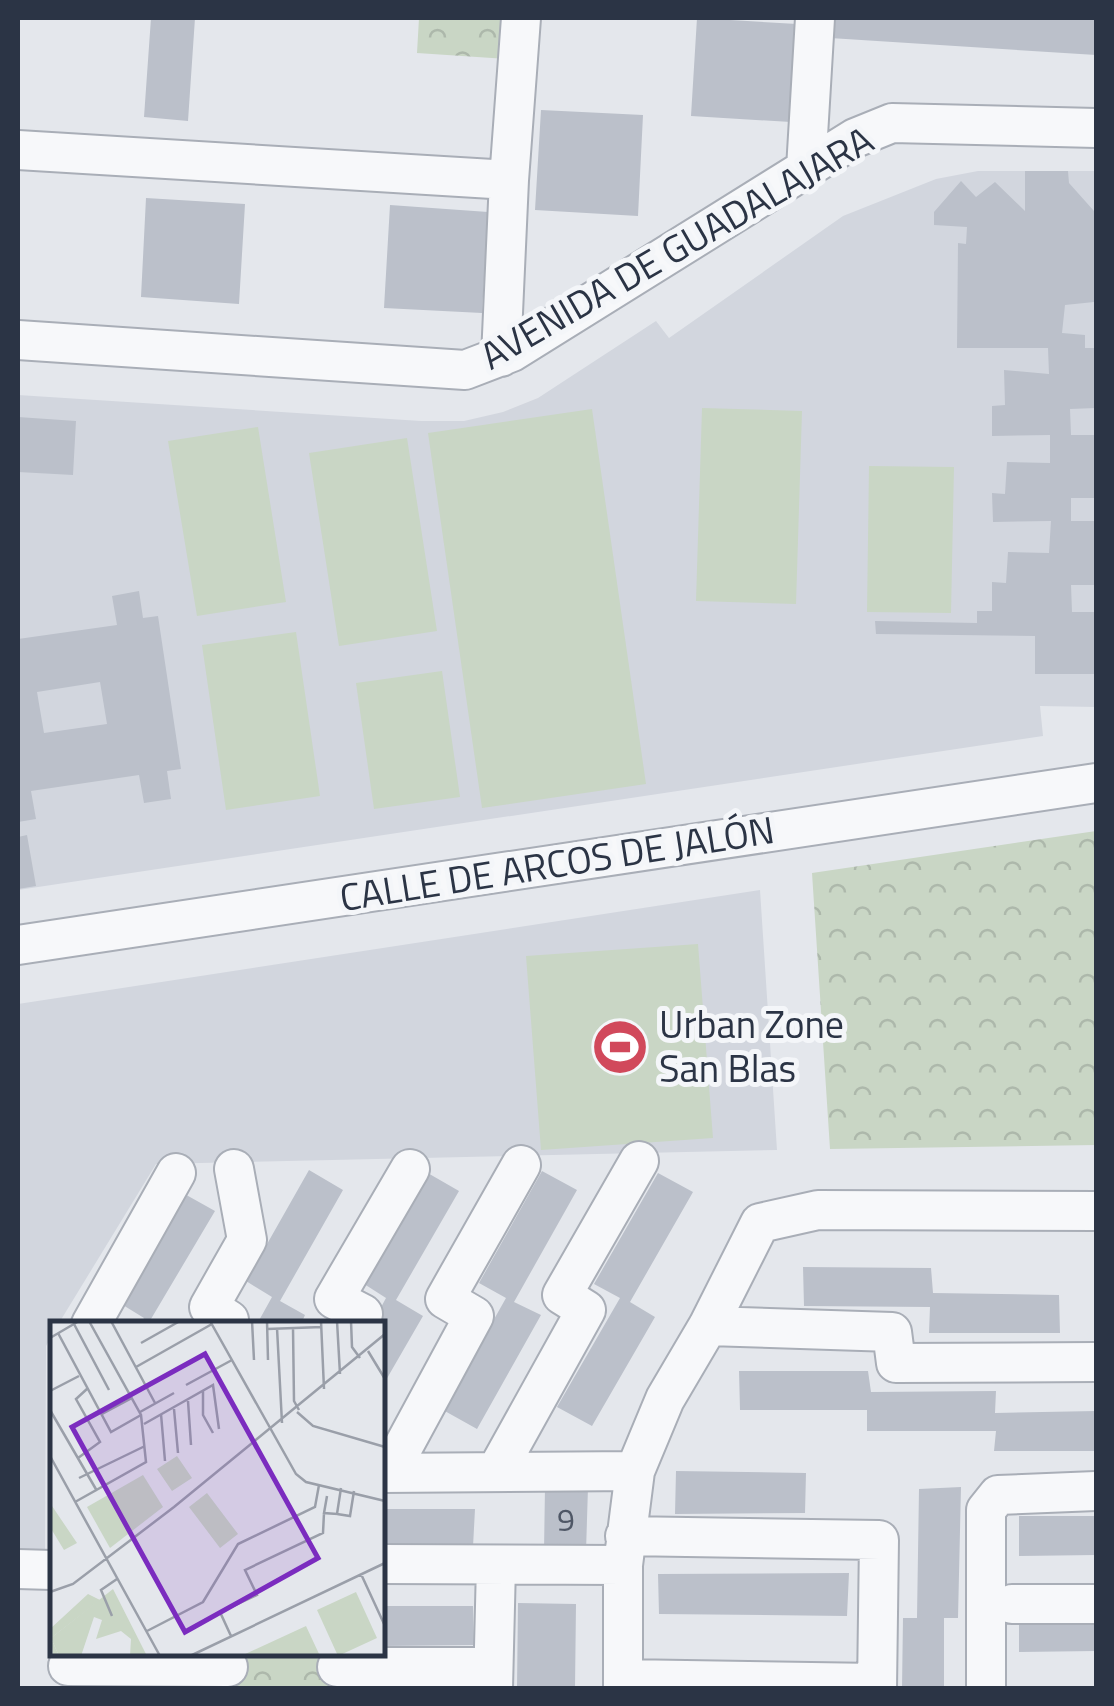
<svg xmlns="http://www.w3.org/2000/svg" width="1114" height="1706" font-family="'Titillium Web',sans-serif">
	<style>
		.built { fill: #d2d6de }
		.park { fill: url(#park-crowns) }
		.pitch { fill: #c9d6c5 }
		.building { fill: #bbc0ca; fill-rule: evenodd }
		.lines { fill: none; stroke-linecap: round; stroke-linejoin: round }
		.minor-casing { stroke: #a9aeb7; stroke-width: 42 }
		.minor { stroke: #f7f8fa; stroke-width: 38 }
		.labels { text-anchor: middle; stroke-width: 10; stroke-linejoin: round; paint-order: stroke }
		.number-label { font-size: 32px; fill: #4f5766 }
		.street-label { font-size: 38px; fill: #2b3445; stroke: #f4f6f9 }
		.poi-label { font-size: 38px; fill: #2b3445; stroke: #f4f6f9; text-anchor: start }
		.inset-road { fill: none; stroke: #9a9fa9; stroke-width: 2.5 }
		.view { fill: #7b2cbf; fill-opacity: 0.15; stroke: #7b2cbf; stroke-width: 5 }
		.inset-edge { fill: none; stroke: #2b3445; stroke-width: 5 }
	</style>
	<defs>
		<pattern id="park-crowns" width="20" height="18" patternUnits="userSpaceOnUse" patternTransform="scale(2.5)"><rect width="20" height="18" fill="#c9d6c5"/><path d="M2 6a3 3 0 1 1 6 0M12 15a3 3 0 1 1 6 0" fill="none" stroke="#adb8ab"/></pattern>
	</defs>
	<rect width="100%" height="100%" fill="#e4e7ec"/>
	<path class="built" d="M978 171H1096V707L1040 706 1043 736 18 890V395L421 421H464L503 412 538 398 656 321 669 338 843 216 936 179Z
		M760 890 777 1150 156 1164 59 1323 52 1324V1335L46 1346 45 1552 18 1551V1004Z"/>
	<path class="park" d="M419 18H510L507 59 417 53Z
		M1096 831V1145L830 1149 812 873Z
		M228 1654H337V1688H228Z"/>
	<path class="pitch" d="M702 408 802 411 796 604 696 601Z
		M592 409 646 784 482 808 428 433Z
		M258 427 286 602 197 616 168 441Z
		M407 438 437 631 339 646 309 453Z
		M869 466 954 467 951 613 867 612Z
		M296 632 320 796 226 810 202 645Z
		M442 671 460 797 374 809 356 683Z
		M698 944 713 1138 541 1150 526 956Z"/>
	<path class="building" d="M151 18H195L188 121 144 117Z
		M697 18 797 24 791 122 691 116Z
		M831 18H1096V55L830 38Z
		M541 110 643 115 638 216 535 210Z
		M1025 171H1068L1069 183 1094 211 1096 209V306L1094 302 1065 305 1062 333 1085 335V348H1096V408L1070 409 1071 435H1096V498H1071V521H1096V585H1071L1072 612H1096V674H1035V636L876 634 875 621 977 623V611H992V582L1006 583 1008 552 1049 553 1051 521 993 522 992 493 1005 494 1007 462 1050 463V435L992 436V406L1005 405 1004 370 1049 374 1048 348H957L958 243 966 244 967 227 934 225V212L961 181 976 197 995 182 1025 211Z
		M146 198 245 204 239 304 141 297Z
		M390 205 488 212 482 313 384 308Z
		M18 417 76 421 73 475 18 472Z
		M139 591 143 618 158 616 181 769 167 771 171 799 144 803 139 775 31 791 36 819 18 822V639L117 625 112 596ZM100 682 107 724 44 733 37 692Z
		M27 835 36 886 18 889V837Z
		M309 1170 343 1190 280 1301 305 1315 301 1324H257L272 1297 246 1281Z
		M542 1171 577 1190 514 1302 541 1315 477 1429 443 1410 506 1298 479 1283Z
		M426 1172 459 1191 396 1300 423 1316 382 1387V1324H372L386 1298 361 1282Z
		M658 1173 693 1192 630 1302 655 1317 592 1426 557 1407 620 1298 594 1284Z
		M181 1192 215 1211 151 1319 158 1324H140L144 1318 118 1302Z
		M803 1267 931 1268 933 1293 1059 1295 1060 1333H929L930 1307 804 1306Z
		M739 1371H868L871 1392 996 1391 995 1413 1096 1411V1451H994L996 1431H867V1410H740Z
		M676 1471 806 1473 805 1513 675 1514Z
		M545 1487H588L586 1552H544Z
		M961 1487 958 1618H944V1688H902L903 1618H917L919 1489Z
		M382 1509H475L473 1547H382Z
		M1019 1516H1096V1555L1019 1556Z
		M849 1573 847 1616 659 1614 658 1574Z
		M518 1603 576 1604 575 1688H517Z
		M382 1606H473L474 1645 382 1646Z
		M1019 1612H1096V1651L1019 1652Z"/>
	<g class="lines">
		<g class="minor-casing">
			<path id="minor" d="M18 150 509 180 521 18
				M806 169 815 18
				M18 340 465 370 512 352 855 138 892 123 1096 128
				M501 357 509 180
				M18 945 1096 783
				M91 1324 176 1173
				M227 1324 229 1320 209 1307 247 1240 234 1169
				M358 1324 363 1314 334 1299 410 1169
				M708 1326 892 1332 896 1363 1096 1362
				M496 1472 586 1310 562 1295 639 1161
				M382 1473 635 1471
				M389 1473 474 1316 445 1299 521 1165
				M625 1536 879 1540 877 1688
				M382 1564 623 1565
				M18 1569 52 1570
				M1012 1604H1096
				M68 1666 228 1667
				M337 1667H493
				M623 1679 877 1683
				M493 1688 496 1565
				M623 1688V1565L635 1471 665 1399 708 1326 760 1223 818 1210 1096 1211
				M986 1688V1510L998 1495 1096 1491"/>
		</g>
		<use href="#minor" class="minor"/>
	</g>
	<defs>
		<g id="stadium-disc" transform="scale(2.875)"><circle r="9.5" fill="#d1495b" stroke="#f4f6f9"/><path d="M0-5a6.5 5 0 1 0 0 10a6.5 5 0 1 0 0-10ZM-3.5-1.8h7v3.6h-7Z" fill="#fff"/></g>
	</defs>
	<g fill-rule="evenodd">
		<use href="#stadium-disc" x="620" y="1047"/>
	</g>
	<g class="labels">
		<g class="number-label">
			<text x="566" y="1531">9</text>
		</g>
		<g class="street-label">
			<text transform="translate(677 248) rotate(-30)" y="13">AVENIDA DE GUADALAJARA</text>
			<text transform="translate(557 864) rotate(-9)" y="13">CALLE DE ARCOS DE JALÓN</text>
		</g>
		<g class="poi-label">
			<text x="659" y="1038">Urban Zone<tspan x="659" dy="44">San Blas</tspan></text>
		</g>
	</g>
	<g transform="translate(50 1321)">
		<rect width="335" height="335" fill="#e4e7ec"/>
		<path d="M38 273 50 279 1 317 9 335H3L0 308Z" fill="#c9d6c5"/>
		<path d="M93 154 113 186 60 227 37 186Z" fill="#c9d6c5"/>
		<path d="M63 268 97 335H80L81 318 71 310 46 318 52 299 44 296 31 335H9L1 317Z" fill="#c9d6c5"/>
		<path d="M127 135 142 157 122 170 107 148ZM157 172 188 213 170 227 139 186ZM0 182 27 222 14 229 0 206ZM306 271 327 317 288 335 267 289ZM256 305 270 335H191Z" fill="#c9d6c5"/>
		<path class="inset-road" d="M61 0 105 82M160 0 246 153 256 161 335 180M202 0 204 39M217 0 218 39M271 0 274 68M287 0 290 53M301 0 302 26 310 37M24 3 59 69M227 7 232 102M243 7 244 80 249 89M217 8 272 6M8 12 61 111 91 94M0 17 29 0M91 22 130 0M318 30 335 58M86 46 162 3M136 64 182 39M0 70 29 55M153 70V94L163 112M138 80 141 124M124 88 128 132M0 89 47 170M90 91 124 72M247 91 263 105 335 126M52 93 82 77M111 93 115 140M94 103 163 64 169 108M0 135 110 335M28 137 50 121 26 78 38 67M29 157 95 125M277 175 274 192 287 193 291 167M25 181 96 141 91 94 39 0M287 193 300 195 304 170M311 253 335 305M0 271 23 263 124 186 335 13M62 295 51 269 67 258M97 310 153 281 188 223 265 186 269 164M181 315 170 291 207 274 195 249 273 212 274 192M140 335 335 242"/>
		<path class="view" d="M155 33 268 237 135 311 22 106Z"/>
		<rect width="335" height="335" class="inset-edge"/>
	</g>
	<rect width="1114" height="1706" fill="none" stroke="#2b3445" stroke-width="40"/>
</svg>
